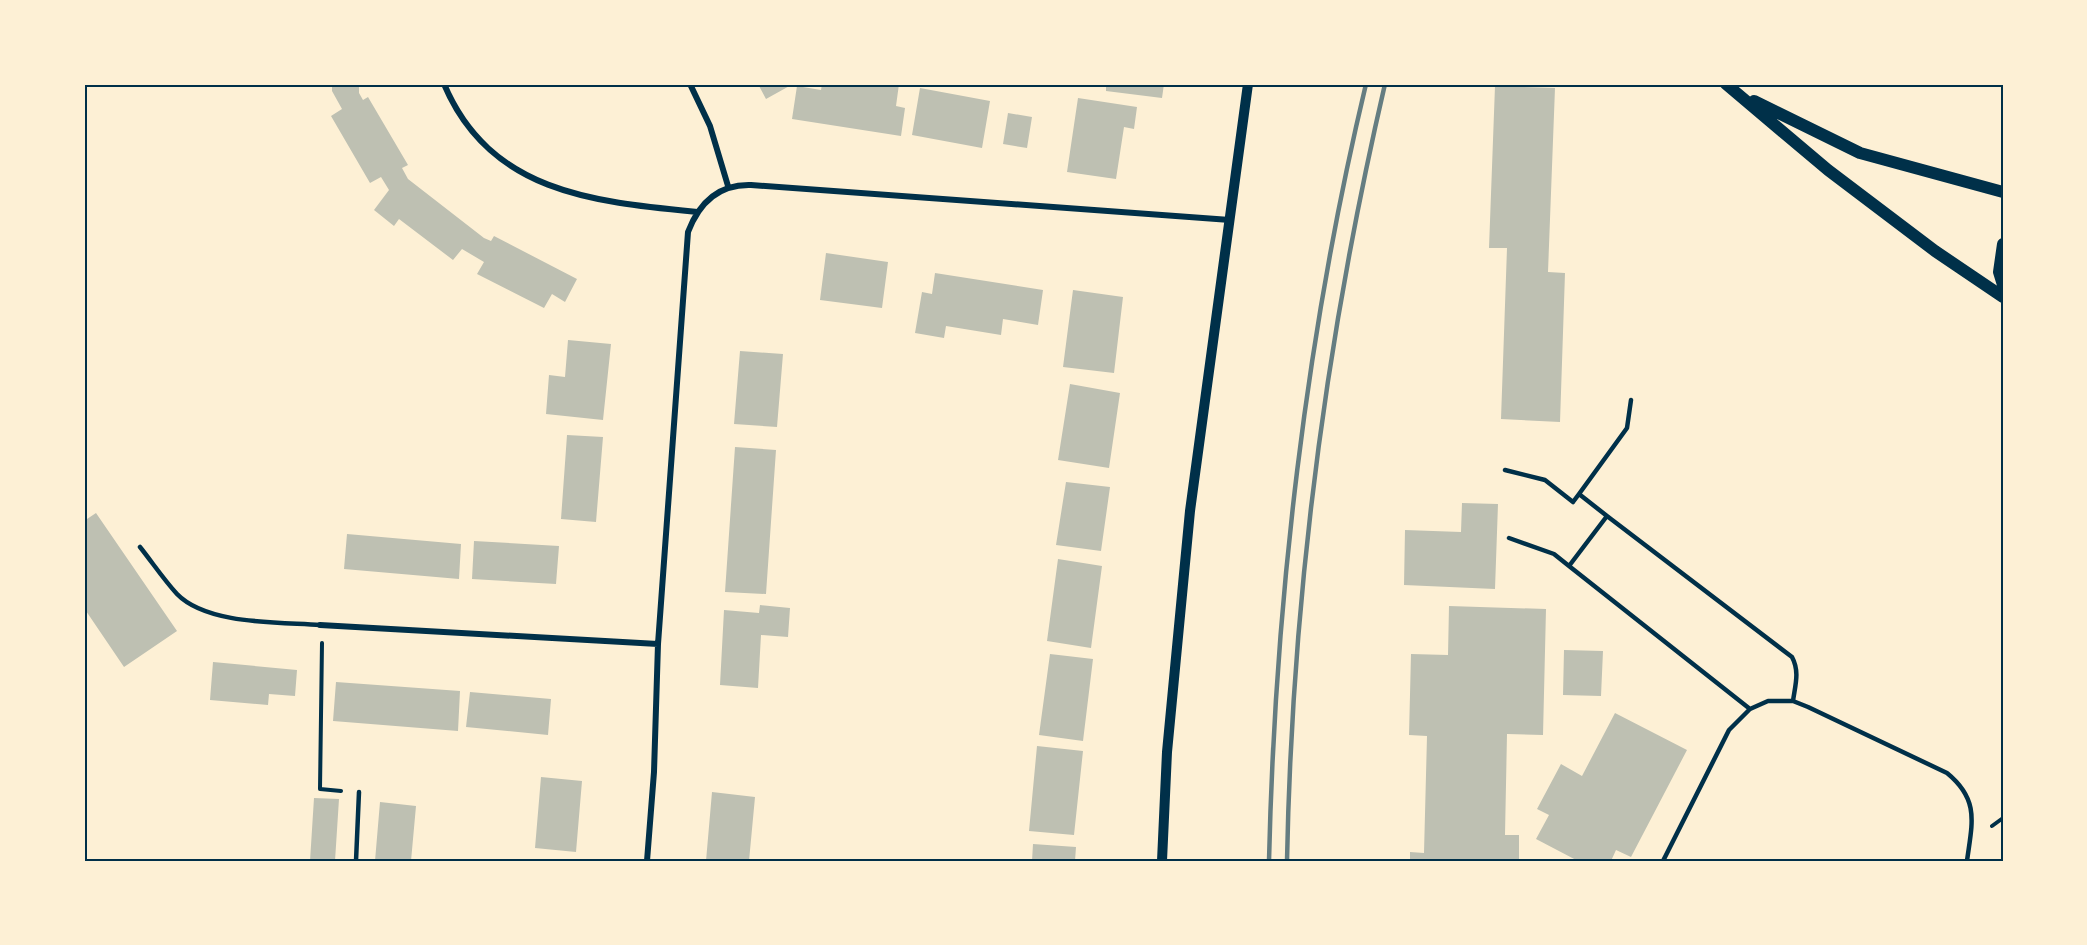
<svg xmlns="http://www.w3.org/2000/svg" width="2087" height="945" font-family="Karla,sans-serif">
	<style>
		.building { fill: #bec0b2 }
		.lines { fill: none; stroke-linecap: round; stroke-linejoin: round }
		.path { stroke: #003049; stroke-width: 4 }
		.service { stroke: #003049; stroke-width: 4.5 }
		.minor { stroke: #003049; stroke-width: 6 }
		.tertiary { stroke: #003049; stroke-width: 10 }
		.secondary { stroke: #003049; stroke-width: 12 }
		.rail { stroke: #657d81; stroke-width: 4.5 }
		.neatline { fill: none; stroke: #003049; stroke-width: 2 }
	</style>
	<rect width="100%" height="100%" fill="#fdf0d5"/>
	<path class="building" d="M332 84H359V93L363 100 368 97 408 165 402 168 408 179 484 238 491 241 494 236 577 279 565 302 552 294 544 308 477 274 484 262 462 249 453 260 399 219 394 226 374 210 389 190 381 177 370 183 331 116 342 109 332 91Z
		M758 84H793L766 99Z
		M822 84H899L896 106 905 108 901 136 792 119 797 86 821 90Z
		M1106 84H1164L1162 98 1106 91Z
		M1495 86 1555 88 1548 272 1565 273 1560 422 1501 419 1507 248H1489Z
		M920 88 990 101 982 148 912 135Z
		M1078 98 1137 107 1134 129 1124 127 1116 179 1067 172Z
		M1008 113 1032 117 1027 148 1003 144Z
		M826 253 888 262 882 308 820 300Z
		M935 273 1043 290 1038 325 1003 319 1001 335 946 326 944 338 915 333 922 292 932 294Z
		M1073 290 1123 297 1114 373 1063 367Z
		M568 340 611 344 603 420 546 414 549 375 565 377Z
		M740 351 783 354 777 427 734 424Z
		M1070 384 1120 393 1109 468 1058 460Z
		M567 435 603 437 596 522 561 519Z
		M735 447 776 450 766 594 725 592Z
		M1066 482 1110 487 1101 551 1056 545Z
		M1462 503 1498 504 1495 589 1404 585 1405 530 1461 532Z
		M96 513 177 631 124 667 84 608V521Z
		M347 534 461 544 459 579 344 569Z
		M474 541 559 546 556 584 472 579Z
		M1058 559 1102 566 1091 648 1047 641Z
		M760 605 790 608 788 637 761 635 758 688 720 685 724 610 759 613Z
		M1449 606 1546 609 1543 735 1507 734 1505 835H1519V861H1410V852L1424 853 1427 736 1409 735 1411 654 1448 655Z
		M1564 650 1603 651 1601 696 1563 695Z
		M1050 654 1093 659 1083 741 1039 735Z
		M213 662 297 670 295 696 269 694 268 705 210 700Z
		M336 682 460 691 458 731 333 721Z
		M470 692 551 699 548 735 466 727Z
		M1615 713 1687 750 1631 857 1616 850 1611 861H1578L1536 839 1549 815 1537 809 1561 764 1582 776Z
		M1037 746 1083 751 1074 835 1029 831Z
		M541 777 582 781 576 852 535 848Z
		M712 792 755 797 749 861H706Z
		M314 798 339 799 335 861H310Z
		M380 802 416 806 411 861H375Z
		M1033 844 1076 847 1075 861H1032Z"/>
	<g class="lines">
		<path class="path" d="M322 643 320 789 341 791
			M1992 826 2003 818"/>
		<path class="service" d="M1505 470 1545 480 1573 502 1579 494 1607 516
			M1579 494 1627 428 1631 400
			M1509 538 1554 554 1569 566
			M140 547C152 562 164 580 177 594 207 625 280 622 320 625
			M1750 709 1569 566 1607 516 1792 657C1800 672 1795 686 1793 701
			M356 861 359 792
			M1663 861 1729 730 1750 709 1768 701H1793L1808 707 1947 773C1980 800 1972 823 1967 861"/>
		<path class="minor" d="M444 84C490 193 594 202 698 212
			M690 84 710 126 728 186
			M320 625 658 644
			M647 861 654 772 658 644 688 232C699 203 719 184 751 185L1230 220"/>
		<path class="tertiary" d="M1162 861 1167 752 1190 511 1248 84"/>
		<path class="secondary" d="M1726 84 1828 170 1935 251 2003 297
			M1754 101 1860 153 2003 192
			M2003 244 1999 272 2003 285"/>
		<path class="rail" d="M1269 861C1275 603 1306 335 1366 84
			M1287 861C1292 601 1326 338 1385 84"/>
	</g>
	<rect width="2087" height="945" fill="none" stroke="#fdf0d5" stroke-width="171"/>
	<rect x="86" y="86" width="1916" height="774" class="neatline"/>
</svg>
